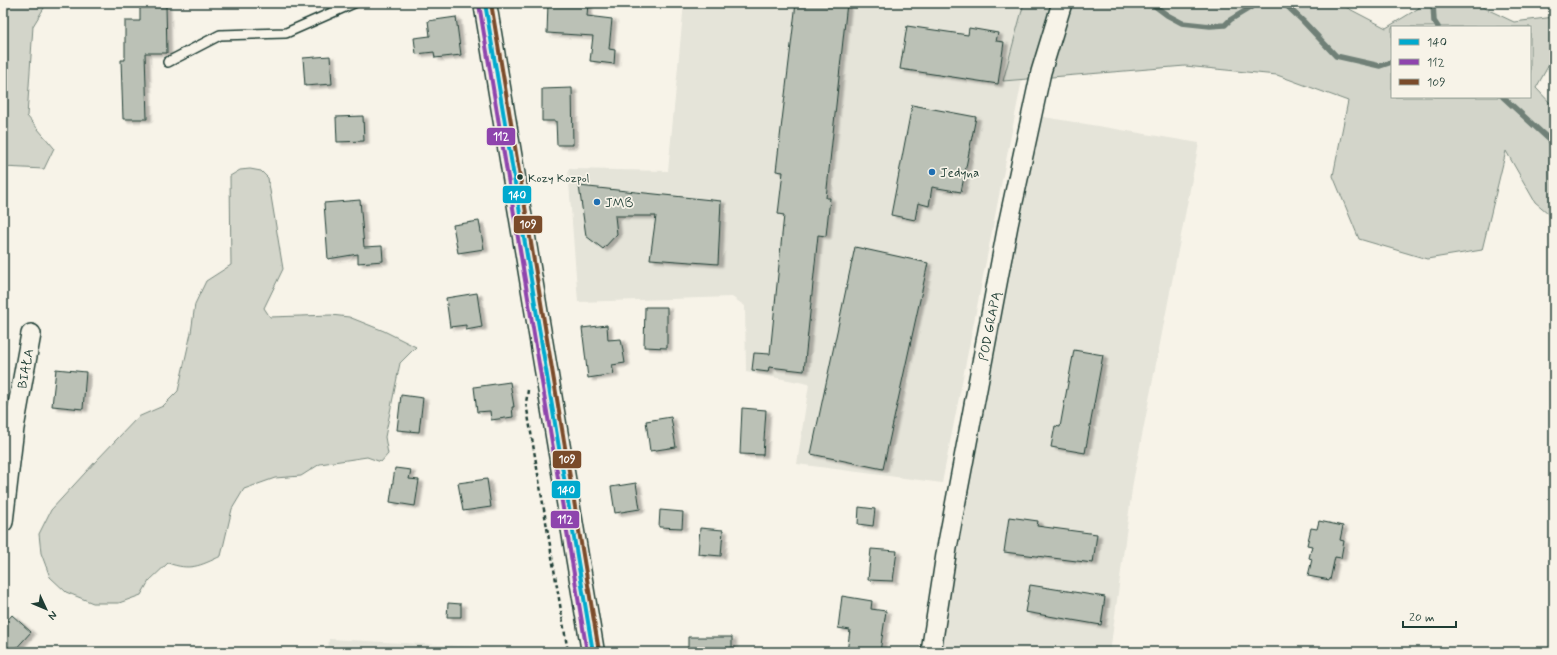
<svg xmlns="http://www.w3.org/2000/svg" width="1557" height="655" font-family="Mynerve,sans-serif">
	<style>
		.built { fill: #e5e4d9 }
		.green { fill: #d3d5ca; stroke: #79897f; fill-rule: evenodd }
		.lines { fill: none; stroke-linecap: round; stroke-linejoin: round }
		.stream { stroke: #6f8077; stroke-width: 5.5 }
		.building { fill: #bbc1b6; stroke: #1f3d34; filter: url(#shadow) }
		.service-casing { stroke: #1f3d34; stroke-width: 12 }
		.minor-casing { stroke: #1f3d34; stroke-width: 22 }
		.primary-casing { stroke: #1f3d34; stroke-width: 25 }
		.path { stroke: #1f3d34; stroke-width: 2.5; stroke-dasharray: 4 3; stroke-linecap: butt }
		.service { stroke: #f7f3e8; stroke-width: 9 }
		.minor { stroke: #f7f3e8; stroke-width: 19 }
		.primary { stroke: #f7f3e8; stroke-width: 22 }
		.bus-1-casing { stroke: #f7f3e8; stroke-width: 7 }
		.bus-2-casing { stroke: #f7f3e8; stroke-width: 7 }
		.bus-3-casing { stroke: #f7f3e8; stroke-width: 7 }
		.bus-1 { stroke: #00a9ce; stroke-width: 4 }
		.bus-2 { stroke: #8e44ad; stroke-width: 4 }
		.bus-3 { stroke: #7a4b2a; stroke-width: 4 }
		.poi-dot { fill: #1f6fb2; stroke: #f7f3e8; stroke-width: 1.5 }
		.bus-dot { fill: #1f3d34; stroke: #f7f3e8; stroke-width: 1.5 }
		.labels { text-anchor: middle; stroke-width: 3.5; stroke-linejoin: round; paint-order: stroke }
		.bus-label { font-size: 12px; fill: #1f3d34; stroke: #f7f3e8; text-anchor: start }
		.poi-label { font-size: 13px; fill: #1f3d34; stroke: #f7f3e8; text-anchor: start }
		.street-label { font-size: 13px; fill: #1f3d34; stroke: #f7f3e8 }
		.line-badge { stroke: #f7f3e8; stroke-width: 1.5 }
		.badge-label { font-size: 11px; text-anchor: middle; font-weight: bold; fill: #fff }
	</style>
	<defs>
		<filter id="shadow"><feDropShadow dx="4.5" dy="2.5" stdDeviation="1" flood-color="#0004"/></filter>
	</defs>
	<rect width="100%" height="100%" fill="#f7f3e8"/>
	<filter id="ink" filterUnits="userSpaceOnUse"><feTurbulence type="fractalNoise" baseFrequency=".025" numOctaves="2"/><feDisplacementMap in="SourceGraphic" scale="8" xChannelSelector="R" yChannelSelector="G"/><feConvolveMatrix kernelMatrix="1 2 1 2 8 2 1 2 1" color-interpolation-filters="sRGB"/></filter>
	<g filter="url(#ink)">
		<path class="built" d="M684 3H1024L1003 81 1022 80 942 483 797 464 809 384 746 372 745 306 732 297 578 302 568 169 668 171Z
			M1038 116 1199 143 1133 482 1110 652H937Z
			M329 639 495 648V652H328Z"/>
		<path class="green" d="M3 3H47L33 26 27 116 54 148 44 169 3 167Z
			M1024 3H1338L1386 28 1419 8V3H1474L1514 22 1554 17V62L1551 61 1536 88 1554 107V218L1535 202 1506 151 1482 250 1427 259 1359 239 1333 176 1348 101 1277 75 1185 66 1003 81ZM1392 27H1530V97H1392Z
			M250 169 261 171 268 178 283 269 264 308 270 317 331 315 349 317 384 331 416 347 400 363 385 437 388 454 381 462 367 457 320 464 301 476 275 478 244 489 232 509 221 556C200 566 190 571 168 563L149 581 141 595 119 603H93L66 592 50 577 41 553 39 534 51 510 96 461 138 417 163 406 178 391 191 333 195 304 206 281 231 265 230 176 240 170Z"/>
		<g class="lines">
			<path class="stream" d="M1151 3 1167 15 1182 23 1210 26 1225 25 1230 20 1258 3
				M1278 3 1287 6 1303 21 1336 56 1380 66 1392 62
				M1433 3 1434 21 1438 27
				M1503 97 1554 144"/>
		</g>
		<path class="building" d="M548 3H588L587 16 612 19 609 49 615 50 614 64 590 61 593 36 547 33Z
			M796 3H847L826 198H830L826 236 818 235 804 371 769 367 768 372 752 370 754 353 770 354 784 215 778 214 783 172 776 171Z
			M140 6H166L167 53H145L147 119H123L121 60H125V21H140Z
			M456 17 461 55 435 58 434 52 416 54 414 38 430 36 428 21Z
			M907 26 968 35 969 28 998 33 996 41 1004 42 998 84 900 69Z
			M330 56 332 84 305 86 303 58Z
			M572 88 573 145H557L556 121H542V89Z
			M912 105 976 117 961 192 932 187 929 206 918 203 915 220 891 215Z
			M363 116 364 141 337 142 336 117Z
			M579 186 721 201 718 264 650 259 656 216H615L617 234 603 249 586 236Z
			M360 200 364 247 382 246 383 261 358 263V254L328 259 324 203Z
			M479 221 484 249 458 253 453 225Z
			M855 247 928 263 883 469 811 454Z
			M477 293 482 327 466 330V325L450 327 446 298Z
			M645 307H667V348L644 347Z
			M607 325 608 340 621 339 625 363 612 365 614 374 588 378 582 328Z
			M1074 350 1103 355 1085 453 1051 447 1055 426 1060 427Z
			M56 369 86 372 83 409 52 406Z
			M510 382 514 407H512L513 417 491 420 490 411 477 412 474 387Z
			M401 395 423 398 419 432 397 430Z
			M742 408 766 410 763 455 740 454Z
			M671 417 676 447 650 451 646 421Z
			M395 468 411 470 409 479 419 480 415 506 390 502Z
			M487 479 491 507 463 511 458 483Z
			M636 483 640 509 615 513 611 487Z
			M859 507 875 509 873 526 858 524Z
			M660 510 683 512 682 528 659 527Z
			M1009 517 1038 521 1037 526 1097 534 1093 563 1004 552Z
			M1319 521 1343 526 1340 540 1344 541 1341 558 1335 557 1330 580 1308 576 1312 559 1309 558 1312 546 1307 545 1311 528 1317 529Z
			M700 528 723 530 721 556 698 554Z
			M871 549 897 551 893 581 868 580Z
			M1030 585 1105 597 1101 625 1025 612Z
			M842 596 872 601 871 609 886 611 880 652H847L850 630 838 628Z
			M448 603 461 604V617H447Z
			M12 615 31 632 13 652H10L3 646V625Z
			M688 637H732V652H688Z"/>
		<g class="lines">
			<g class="service-casing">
				<path id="service" d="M168 62 220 35 286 33 354 3"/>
			</g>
			<g class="minor-casing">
				<g id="minor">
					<path id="s1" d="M3 522 14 428 31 334"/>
					<path id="s2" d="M931 652 947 548 1008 225 1041 72 1062 3"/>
				</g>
			</g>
			<g class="primary-casing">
				<path id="primary" d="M485 3 593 652"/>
			</g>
			<path class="path" d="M528 390 526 403 568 652"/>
			<use href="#service" class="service"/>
			<use href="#minor" class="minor"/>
			<use href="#primary" class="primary"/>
			<g class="bus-1-casing">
				<path id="bus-1" d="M485 3 593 652"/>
			</g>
			<g class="bus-2-casing">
				<path id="bus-2" d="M479 4 587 652"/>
			</g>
			<g class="bus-3-casing">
				<path id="bus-3" d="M491 3 599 651"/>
			</g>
			<use href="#bus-1" class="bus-1"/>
			<use href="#bus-2" class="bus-2"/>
			<use href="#bus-3" class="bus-3"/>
		</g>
	</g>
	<g class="poi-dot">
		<circle cx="932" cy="172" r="4"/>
		<circle cx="597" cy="202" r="4"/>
	</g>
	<circle class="bus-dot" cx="520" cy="177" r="3.5"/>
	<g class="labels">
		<g class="bus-label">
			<text x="528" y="182">Kozy Kozpol</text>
		</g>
		<g class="poi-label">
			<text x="940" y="177">Jedyna</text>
			<text x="605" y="207">JMB</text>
		</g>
		<g class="street-label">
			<text dy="5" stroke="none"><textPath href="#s2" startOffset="331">POD GRAPĄ</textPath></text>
			<text dy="5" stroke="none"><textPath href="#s1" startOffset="155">BIAŁA</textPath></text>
		</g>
	</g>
	<g class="line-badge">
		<rect x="486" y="127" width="30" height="19" rx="4" fill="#8e44ad"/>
		<rect x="502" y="185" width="30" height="19" rx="4" fill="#00a9ce"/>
		<rect x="513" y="215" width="30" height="19" rx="4" fill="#7a4b2a"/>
		<rect x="552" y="450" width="30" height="19" rx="4" fill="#7a4b2a"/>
		<rect x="551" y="480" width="30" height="19" rx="4" fill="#00a9ce"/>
		<rect x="550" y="510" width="30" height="19" rx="4" fill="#8e44ad"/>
	</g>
	<g class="badge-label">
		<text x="501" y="140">112</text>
		<text x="517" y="199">140</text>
		<text x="528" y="228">109</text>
		<text x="567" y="463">109</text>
		<text x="566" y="494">140</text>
		<text x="565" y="523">112</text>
	</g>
	<rect width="1557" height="655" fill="none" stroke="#f7f3e8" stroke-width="16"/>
	<rect x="8" y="8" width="1541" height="639" fill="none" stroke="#1f3d34" stroke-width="1.5" filter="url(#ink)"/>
	<rect x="1391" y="26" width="140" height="72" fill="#f7f3e8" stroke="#a1aaa0"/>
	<rect x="1399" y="39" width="20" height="6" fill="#00a9ce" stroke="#a1aaa0"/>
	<text x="1427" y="46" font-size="12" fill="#1f3d34">140</text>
	<rect x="1399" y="59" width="20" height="6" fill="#8e44ad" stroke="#a1aaa0"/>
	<text x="1427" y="66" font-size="12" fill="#1f3d34">112</text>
	<rect x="1399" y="79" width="20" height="6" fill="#7a4b2a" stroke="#a1aaa0"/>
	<text x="1427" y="86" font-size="12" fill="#1f3d34">109</text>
	<g transform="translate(46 609) rotate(134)" stroke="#f7f3e8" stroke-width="3" paint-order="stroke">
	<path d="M0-3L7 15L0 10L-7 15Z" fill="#1f3d34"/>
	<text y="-6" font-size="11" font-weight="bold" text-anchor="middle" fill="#1f3d34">N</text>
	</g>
	<path d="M1403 621v6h53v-6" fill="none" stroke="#1f3d34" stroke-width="2"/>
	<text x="1409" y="621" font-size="12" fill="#1f3d34" stroke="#f7f3e8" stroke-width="3" paint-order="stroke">20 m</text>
</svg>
